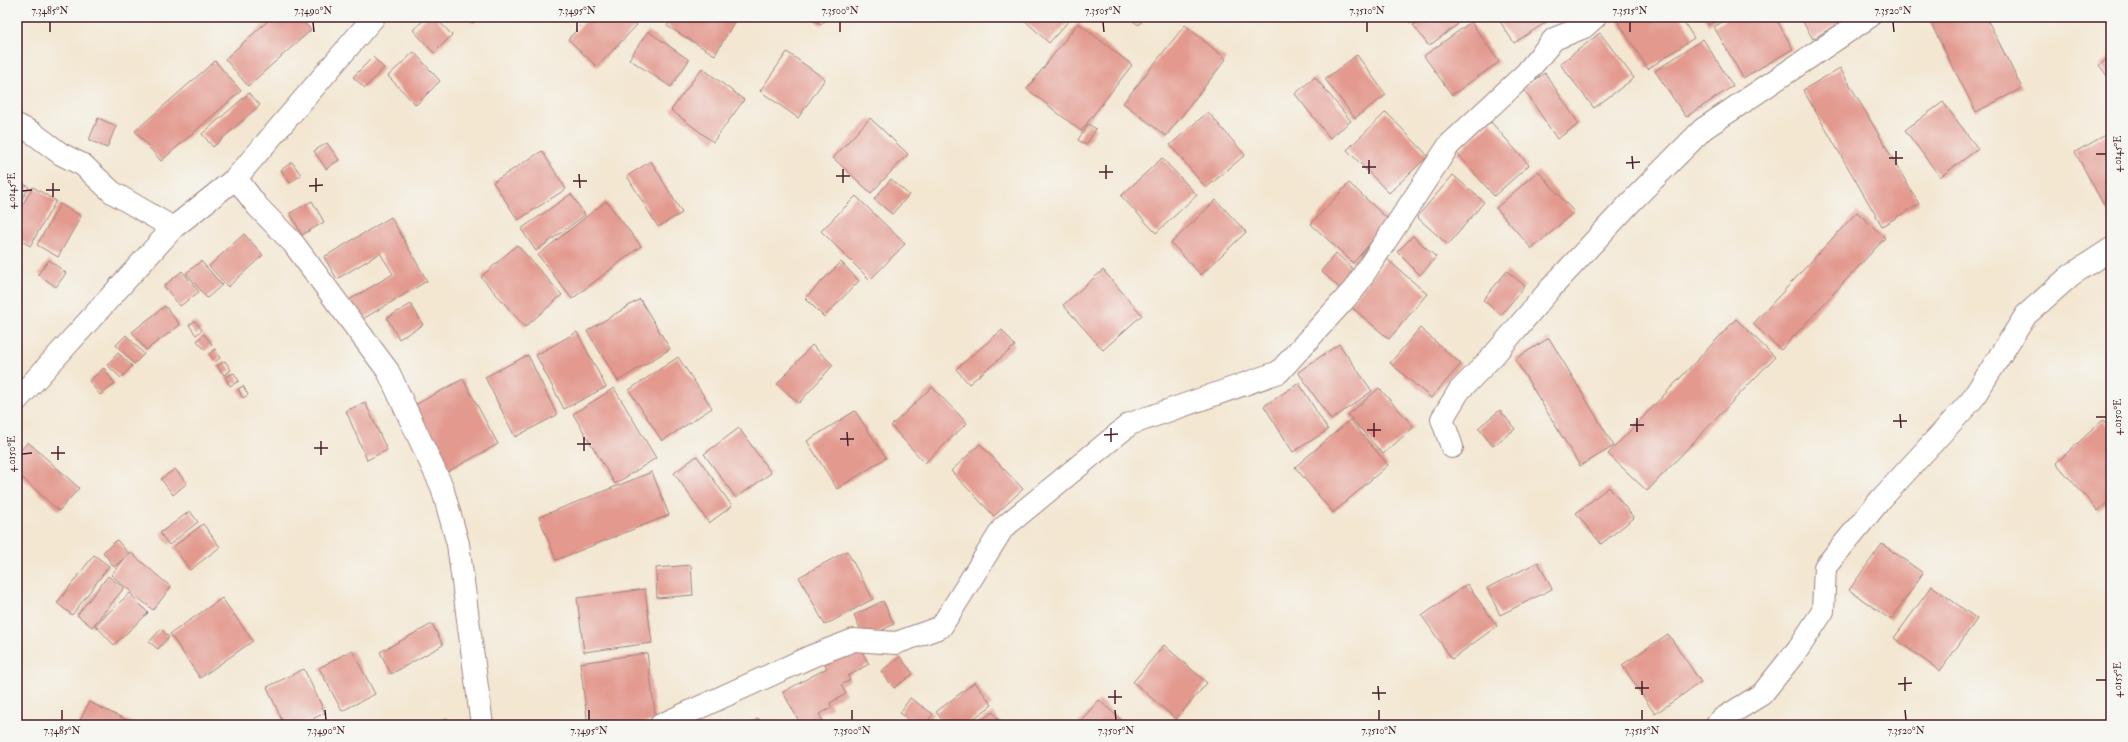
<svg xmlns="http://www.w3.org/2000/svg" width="2128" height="742" font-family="'IM FELL Double Pica',serif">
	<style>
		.building { fill: #e3998e }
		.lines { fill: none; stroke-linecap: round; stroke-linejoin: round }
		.minor-casing { stroke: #9e837e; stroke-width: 24 }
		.minor { stroke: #fff; stroke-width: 22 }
		.ticks { fill: none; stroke: #4a1f2b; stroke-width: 1.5 }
		.neatline { fill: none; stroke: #4a1f2b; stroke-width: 1.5 }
		.ticks-label { font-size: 10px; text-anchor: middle; fill: #4a1f2b }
	</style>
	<rect width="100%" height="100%" fill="#f6f6f2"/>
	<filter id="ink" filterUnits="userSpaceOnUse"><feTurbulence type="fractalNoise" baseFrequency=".025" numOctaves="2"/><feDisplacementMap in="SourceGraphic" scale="8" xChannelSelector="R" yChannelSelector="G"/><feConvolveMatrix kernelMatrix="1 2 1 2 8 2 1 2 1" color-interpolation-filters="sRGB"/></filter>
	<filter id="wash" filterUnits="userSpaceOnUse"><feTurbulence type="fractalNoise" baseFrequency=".012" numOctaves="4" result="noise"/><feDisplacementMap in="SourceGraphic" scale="16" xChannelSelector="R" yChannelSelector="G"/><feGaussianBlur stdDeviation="0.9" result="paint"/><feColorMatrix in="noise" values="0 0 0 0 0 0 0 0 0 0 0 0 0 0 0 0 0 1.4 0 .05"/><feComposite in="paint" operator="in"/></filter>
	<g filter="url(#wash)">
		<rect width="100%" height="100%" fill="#f3e7d2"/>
		<g id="blocks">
			<path class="building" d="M272 17H299L311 30 248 86 225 59Z
				M427 17H435L452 35 434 53 413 30Z
				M466 17H478L473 23Z
				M590 17H630L637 25 597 67 568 39Z
				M672 17H737L715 55 667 26Z
				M811 17H828L821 25Z
				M1021 17H1072L1049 43Z
				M1127 17H1145L1139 25Z
				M1406 17H1419L1410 23Z
				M1425 17H1453L1458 24 1429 46 1413 25Z
				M1497 17H1554L1514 43Z
				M1615 17H1681L1694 38 1648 69Z
				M1704 17H1722L1708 25Z
				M1731 17H1775L1793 49 1743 78 1714 27Z
				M1800 17H1849L1813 39Z
				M1930 17H1986L2022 88 1976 112 1928 18Z
				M1471 22 1499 62 1452 95 1424 56Z
				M1078 23 1132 65 1081 131 1027 89Z
				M1185 25 1226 59 1166 136 1123 103Z
				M648 31 689 60 671 87 629 59Z
				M1600 33 1634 78 1594 108 1560 64Z
				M1703 39 1733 86 1686 117 1655 71Z
				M414 52 440 81 416 105 388 76Z
				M787 52 825 79 798 118 760 91Z
				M1357 55 1386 95 1355 118 1325 79Z
				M2111 56V81L2099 65Z
				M373 57 384 68 365 88 353 77Z
				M215 61 241 91 161 161 135 131Z
				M702 68 744 100 713 142 671 110Z
				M1840 68 1919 204 1882 226 1803 90Z
				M1545 73 1579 124 1557 139 1523 88Z
				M1315 77 1351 121 1330 138 1295 94Z
				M249 93 260 105 213 147 202 134Z
				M1943 102 1978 149 1940 177 1905 130Z
				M1208 112 1245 155 1206 188 1170 145Z
				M1386 112 1428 156 1389 193 1347 150Z
				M98 118 116 126 107 148 89 140Z
				M870 118 908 154 871 193 833 158Z
				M1491 122 1529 165 1494 196 1457 153Z
				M1088 124 1096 129 1086 145 1078 140Z
				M2111 132V207L2106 209 2075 152Z
				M327 143 339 160 326 169 314 151Z
				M542 151 566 189 518 220 493 182Z
				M1162 158 1197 195 1156 233 1121 196Z
				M651 161 682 213 658 227 627 176Z
				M292 162 301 175 290 183 281 170Z
				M1538 171 1574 212 1532 249 1496 208Z
				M1453 175 1484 202 1448 245 1417 217Z
				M891 179 909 195 892 214 874 199Z
				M17 180 29 187 17 208Z
				M1349 183 1390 221 1353 263 1311 224Z
				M33 187 56 201 30 246 17 238V214Z
				M571 194 585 215 536 251 521 229Z
				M856 196 905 244 870 280 821 231Z
				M1216 200 1246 232 1201 275 1171 243Z
				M312 201 324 222 302 235 290 213Z
				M606 201 641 246 572 299 538 255Z
				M60 204 81 216 58 257 37 245Z
				M1857 212 1885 238 1781 350 1753 324Z
				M391 217 427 281 361 320 349 300 393 274 380 253 337 279 324 257Z
				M244 234 263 255 228 287 209 266Z
				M1413 236 1436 257 1420 275 1397 252Z
				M517 245 562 295 525 327 481 277Z
				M1336 253 1359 275 1344 292 1321 271Z
				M1387 259 1427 294 1389 339 1349 305Z
				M49 260 66 273 56 287 38 274Z
				M201 261 222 285 207 298 186 273Z
				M841 262 859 281 824 317 805 298Z
				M1103 270 1142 315 1103 350 1063 305Z
				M182 271 199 292 180 306 164 286Z
				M1507 271 1525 286 1501 315 1483 300Z
				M640 299 670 349 618 381 587 331Z
				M411 304 423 325 399 339 387 318Z
				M165 306 180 325 146 350 132 332Z
				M1736 319 1775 357 1647 491 1608 454Z
				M195 321 202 330 196 335 189 325Z
				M1420 328 1461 364 1431 398 1390 363Z
				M1002 330 1015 346 969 384 956 369Z
				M577 332 606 387 564 409 536 355Z
				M204 334 212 344 205 350 197 341Z
				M126 335 144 354 134 364 116 345Z
				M1549 338 1614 446 1580 466 1515 359Z
				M1339 344 1372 391 1331 420 1298 372Z
				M812 345 833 365 799 403 777 384Z
				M215 349 220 358 215 362 209 354Z
				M118 353 132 366 121 378 107 365Z
				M528 355 557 415 515 437 485 377Z
				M678 357 712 408 662 441 629 390Z
				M225 361 231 370 224 375 217 366Z
				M104 368 115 384 100 395 89 381Z
				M234 373 239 381 230 386 225 377Z
				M463 379 498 444 447 472 411 407Z
				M1299 383 1328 430 1293 452 1264 406Z
				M243 386 248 395 243 398 238 389Z
				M932 387 967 423 925 463 891 426Z
				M614 388 656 458 615 484 573 414Z
				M1379 388 1414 427 1383 454 1348 415Z
				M365 402 387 450 367 460 346 411Z
				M1500 410 1515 429 1493 446 1478 428Z
				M855 411 886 458 837 489 807 441Z
				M1350 420 1388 465 1333 513 1295 467Z
				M2103 420 2111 429V499L2098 511 2056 463Z
				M739 428 771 473 736 498 704 454Z
				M28 442 79 488 59 511 17 473V454Z
				M980 444 1023 489 994 516 951 471Z
				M697 456 732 506 709 523 674 473Z
				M175 469 187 483 173 495 161 479Z
				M652 472 669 515 556 560 539 517Z
				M1609 487 1634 518 1601 544 1576 513Z
				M190 511 198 522 169 545 160 533Z
				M203 524 220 547 190 570 173 547Z
				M117 540 129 554 114 567 103 552Z
				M1882 544 1923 573 1891 620 1849 590Z
				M847 551 873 599 825 625 799 577Z
				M130 552 171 587 153 610 111 575Z
				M94 555 109 566 72 615 57 603Z
				M1538 562 1552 589 1500 615 1487 588Z
				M691 565 693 595 657 598 656 568Z
				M108 576 124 588 92 627 77 615Z
				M1467 584 1497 626 1452 659 1422 616Z
				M1932 586 1977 619 1940 671 1894 638Z
				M645 589 652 643 584 652 577 598Z
				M130 593 148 613 114 645 95 625Z
				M222 598 253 641 200 678 170 634Z
				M883 601 894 624 865 639 854 615Z
				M432 624 443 645 391 674 380 652Z
				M161 629 169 637 158 649 149 642Z
				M1668 634 1701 682 1655 714 1622 665Z
				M857 643 869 664 848 676 850 680 841 685 846 694 830 703 832 708 819 714 825 725H801L783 692 827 668 824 662Z
				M1164 645 1207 683 1176 719 1133 682Z
				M352 650 375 694 342 711 319 668Z
				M647 653 656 721 626 725H588L580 663Z
				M900 657 913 674 894 688 881 671Z
				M304 669 325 713 299 725H284L267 687Z
				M975 682 992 705 965 725H946L936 712Z
				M910 698 933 714 925 725H916L900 713Z
				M1099 700 1127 725H1077Z
				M89 702 137 725H78Z
				M993 712 1002 725H974Z
				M447 718 450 725H434Z
				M758 718 764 725H749Z"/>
		</g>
	</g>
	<g filter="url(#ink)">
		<use href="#blocks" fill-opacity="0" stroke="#9e837e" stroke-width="1"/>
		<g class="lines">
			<g class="minor-casing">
				<path id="minor" d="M17 125 33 133 61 154 83 165 112 192 173 228
					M236 178 257 206 293 243 388 371 442 487 458 544 482 725
					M17 400 173 228 236 178 374 17
					M1452 447 1442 419 1459 391 1494 355 1551 288 1629 204 1703 129 1869 17
					M661 725 812 656 854 640 896 643 941 627 1003 528 1130 424 1279 372 1354 289 1449 145 1526 73 1554 39 1584 27 1595 17
					M1716 725 1722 719 1762 694 1798 649 1823 611 1825 567 1881 499 1971 401 2026 315 2071 275 2111 249"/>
			</g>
			<use href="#minor" class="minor"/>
		</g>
	</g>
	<path class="ticks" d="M50 22V32M313 22 314 32M577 22V32M840 22V32M1103 22 1104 32M1367 22V32M1630 22V32M1893 22 1894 32M1896 151V165M2096 154H2106M1632 156 1633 169M1889 158H1903M1369 160V174M1626 163 1640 162M1106 165V179M1362 167H1376M843 169V183M1099 172H1113M579 174 580 188M836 176H850M316 178V192M573 181H587M53 183V197M309 186 323 185M46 190H60M22 191 32 190M1900 414 1901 428M2096 417H2106M1637 418V432M1893 421H1907M1374 423V437M1630 425H1644M1111 428V442M1367 430H1381M847 432 848 446M1104 435 1118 434M584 437V451M840 439H854M321 441V455M577 444H591M58 446V460M314 448H328M51 453H65M22 454 32 453M1905 677V691M2096 680H2106M1642 681V695M1898 684 1912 683M1378 686 1379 700M1635 688H1649M1115 690V704M1372 693H1386M1108 697H1122M62 710V720M325 710 326 720M589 710V720M852 710V720M1115 710 1116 720M1379 710V720M1642 710V720M1905 710 1906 720"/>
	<rect width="2128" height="742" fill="none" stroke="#f6f6f2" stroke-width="44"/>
	<rect x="22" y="22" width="2084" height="698" class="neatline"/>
	<g class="ticks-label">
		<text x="50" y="14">7.3485°N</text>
		<text x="313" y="14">7.3490°N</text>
		<text x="577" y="14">7.3495°N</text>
		<text x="840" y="14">7.3500°N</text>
		<text x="1103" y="14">7.3505°N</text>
		<text x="1367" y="14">7.3510°N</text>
		<text x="1630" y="14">7.3515°N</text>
		<text x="1893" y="14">7.3520°N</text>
		<text transform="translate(2117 154) rotate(-90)" y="4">4.0145°E</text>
		<text transform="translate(11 191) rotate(-90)" y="4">4.0145°E</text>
		<text transform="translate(2117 417) rotate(-90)" y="4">4.0150°E</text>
		<text transform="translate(11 454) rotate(-90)" y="4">4.0150°E</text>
		<text transform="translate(2117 680) rotate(-90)" y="4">4.0155°E</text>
		<text x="62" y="734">7.3485°N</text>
		<text x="326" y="734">7.3490°N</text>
		<text x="589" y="734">7.3495°N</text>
		<text x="852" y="734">7.3500°N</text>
		<text x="1116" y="734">7.3505°N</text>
		<text x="1379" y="734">7.3510°N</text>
		<text x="1642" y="734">7.3515°N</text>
		<text x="1906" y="734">7.3520°N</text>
	</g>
</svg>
